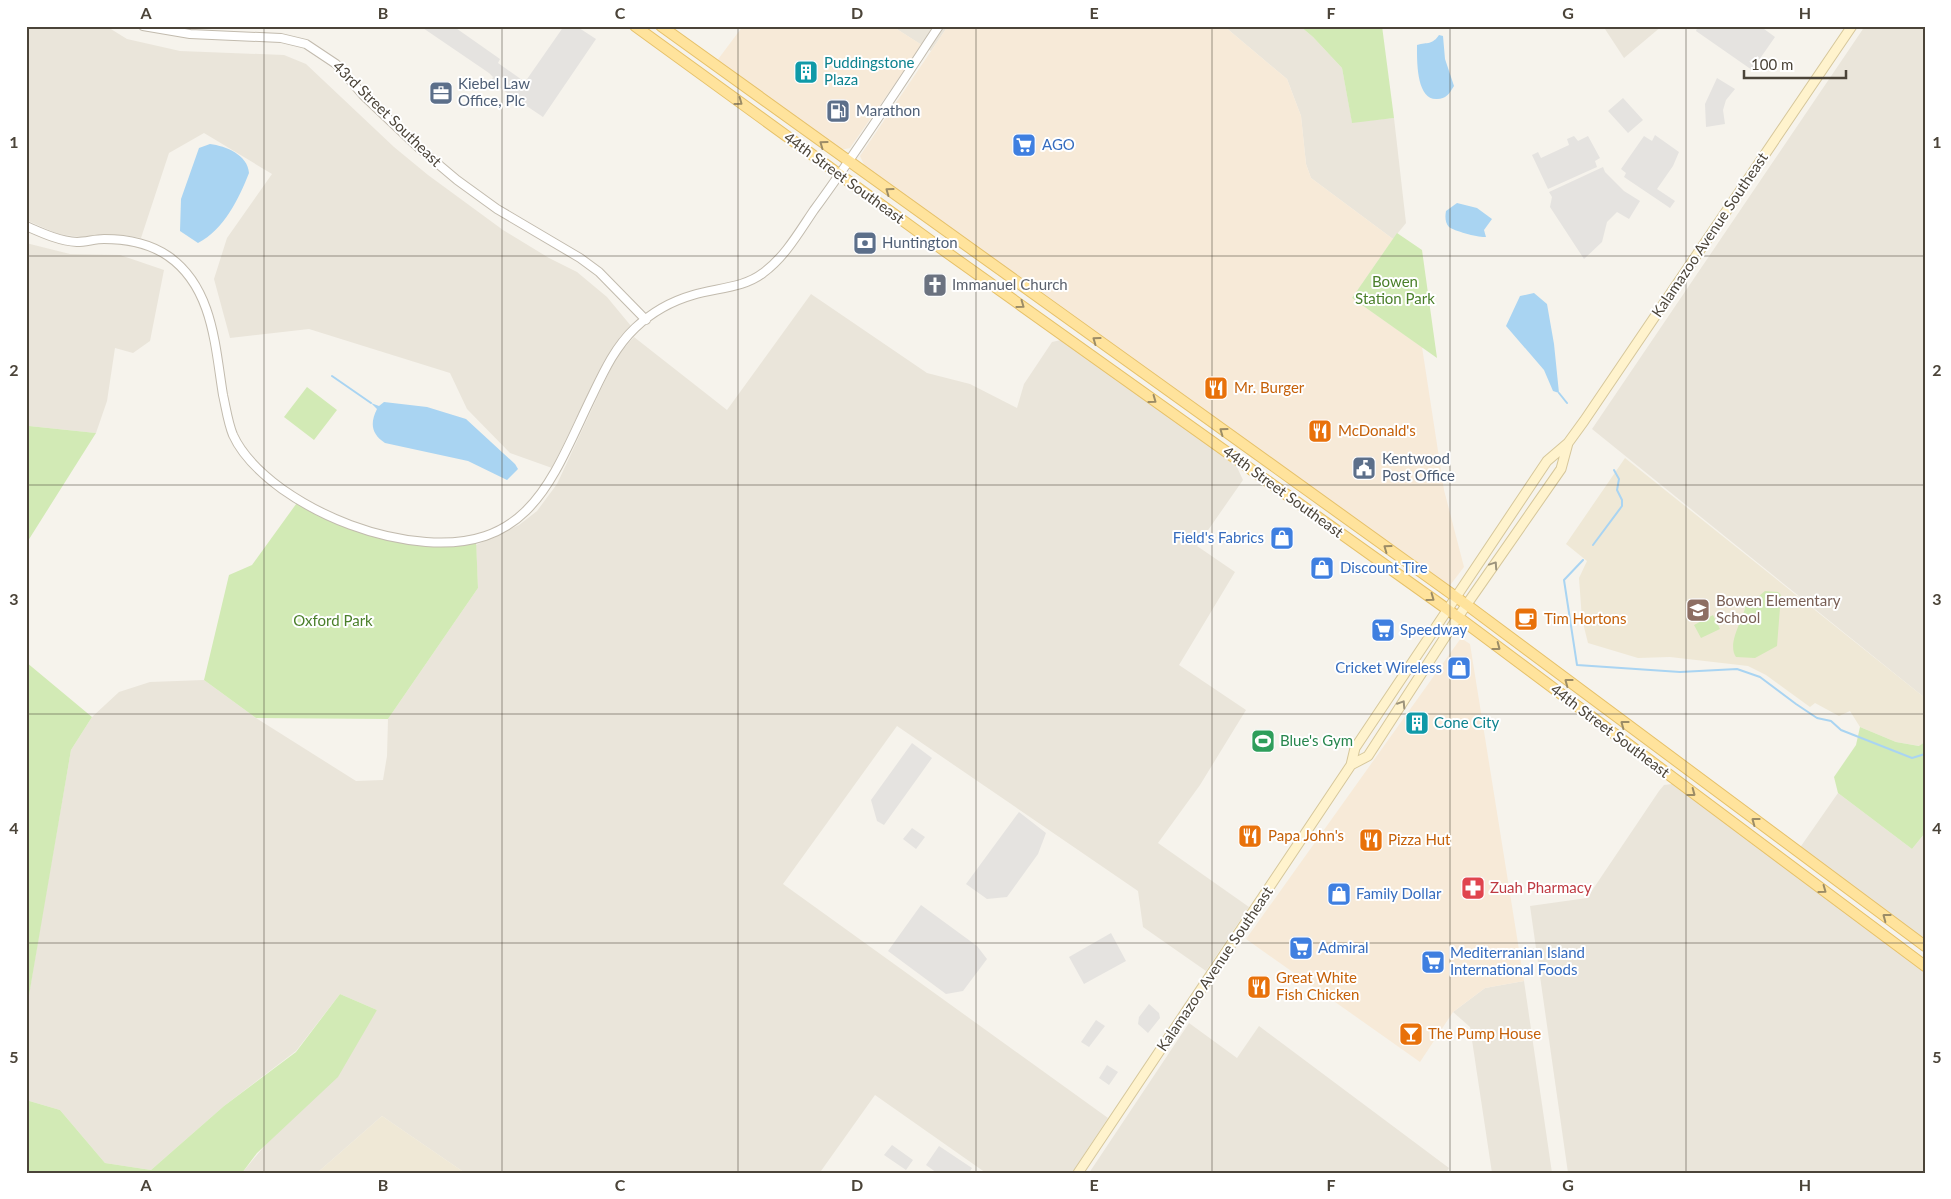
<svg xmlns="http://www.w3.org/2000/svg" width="1951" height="1199" font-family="Lato,sans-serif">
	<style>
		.residential { fill: #eae5da }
		.commercial { fill: #f7ead8 }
		.education { fill: #efe8d6 }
		.green { fill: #d2eab5 }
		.parking { fill: #e5e3e0 }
		.water { fill: #a9d4f2 }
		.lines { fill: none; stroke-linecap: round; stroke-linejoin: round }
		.stream { stroke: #a9d4f2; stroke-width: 2 }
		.tertiary-casing { stroke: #c2bbae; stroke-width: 10 }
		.secondary-casing { stroke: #d6c79b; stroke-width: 11 }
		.primary-casing { stroke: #e6c16a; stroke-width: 12 }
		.tertiary { stroke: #fff; stroke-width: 8 }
		.secondary { stroke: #fff3cd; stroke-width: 9 }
		.primary { stroke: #ffe39c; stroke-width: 10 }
		.oneway { stroke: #9c8c66 }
		.oneway2 { stroke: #9c937c }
		.grid { fill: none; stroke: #4b4439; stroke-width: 1; stroke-opacity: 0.55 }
		.labels { text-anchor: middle; stroke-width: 4; stroke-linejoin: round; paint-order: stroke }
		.culture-label { font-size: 15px; fill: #0d838f; stroke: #fff; text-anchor: start }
		.service-label { font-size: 15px; fill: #4e5e75; stroke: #fff; text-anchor: start }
		.street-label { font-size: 15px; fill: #4b4439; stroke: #fff }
		.shop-label { font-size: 15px; fill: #366cbe; stroke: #fff; text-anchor: start }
		.park-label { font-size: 15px; fill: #4a7f2a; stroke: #fff }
		.worship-label { font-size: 15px; fill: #5b616d; stroke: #fff; text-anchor: start }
		.food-label { font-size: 15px; fill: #c56008; stroke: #fff; text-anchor: start }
		.education-label { font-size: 15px; fill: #785e54; stroke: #fff; text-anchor: start }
		.leisure-label { font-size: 15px; fill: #27864d; stroke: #fff; text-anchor: start }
		.health-label { font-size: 15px; fill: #be3a42; stroke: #fff; text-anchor: start }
		.neatline { fill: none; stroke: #4b4439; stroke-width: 2 }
		.grid-label { font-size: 16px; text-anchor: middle; font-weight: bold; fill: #4b4439 }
	</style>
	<rect width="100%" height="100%" fill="#f6f3ec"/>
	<path class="residential" d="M26 26H106L127 39 180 51 284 55 306 64 394 147 428 175 503 230 549 258 577 272 607 297 631 326 620 337 604 361 552 468 510 453 467 409 450 373 309 329 230 338 214 279 227 238 272 174 204 133 169 153 141 238 123 235 88 238 58 234 26 220Z
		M892 26H948L931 51Z
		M1224 26H1300L1313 37 1342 68 1352 122 1394 118 1406 223 1393 239 1311 178 1306 164 1301 116 1287 79Z
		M1603 26H1662L1624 58Z
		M1865 26H1925V698L1592 429Z
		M26 243 70 254 120 255 164 270 150 341 133 353 115 348 107 401 96 433 29 426 26 420Z
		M811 294 927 373 970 384 1017 408 1024 384 1052 342 1061 340 1235 463 1243 480 1197 546 1235 572 1179 665 1246 710 1200 785 1158 843 1249 907 1206 971 1143 927 1138 891 897 726 783 884 1108 1118 1072 1173H986L875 1095 821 1171 822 1173H465L382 1116 317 1173H242L377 1010 340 994 296 1051 224 1106 151 1170 105 1163 60 1110 26 1100V1013L41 922 71 750 92 717 119 692 150 682 204 680 256 718 356 781 383 780 387 756 388 719 478 588 476 545 519 525 537 511 557 484 616 357 634 337 727 410Z
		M1672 784 1925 972V1173H1568L1530 906 1587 898 1659 791 1664 785Z
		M1838 793 1912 849 1925 833V942L1799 849Z
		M1524 981 1552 1173H1492L1470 1027 1453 1012 1485 988Z
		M1189 1023 1237 1058 1259 1026 1449 1168 1446 1173H1089Z"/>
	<path class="commercial" d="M743 26H892L922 45 850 148 840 150 716 62Z
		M948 26H1224L1287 79 1301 116 1306 164 1311 178 1393 239 1352 298 1422 347 1444 490 1464 567 1448 588 867 171 860 156Z
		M1461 638 1470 644 1524 981 1485 988 1453 1012 1420 1062 1246 939Z"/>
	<path class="education" d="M1625 458 1925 698V742L1920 746 1896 742 1860 727 1850 711 1839 716 1815 703 1810 707 1766 675 1748 666 1670 657 1638 658 1588 643 1582 619 1579 578 1587 561 1566 544Z
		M382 1116 465 1173H317Z"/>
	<path class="green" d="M1300 26H1382L1394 118 1352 123 1342 68 1313 37Z
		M1397 233 1422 250 1437 358 1352 298Z
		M307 387 337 410 314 440 284 417Z
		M26 420 29 426 96 433 26 544Z
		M299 500 372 532 416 541 476 539 478 588 388 719 256 718 204 680 229 575 252 565Z
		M1765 591 1778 592 1781 595 1777 646 1755 658 1736 657C1726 642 1745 618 1746 603L1753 601Z
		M1713 615 1720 629 1701 638 1694 625Z
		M26 662 92 717 71 750 26 1013Z
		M1860 727 1896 742 1919 746 1925 742V833L1912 849 1838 793 1834 777 1856 745Z
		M340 994 377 1010 338 1077 257 1153 242 1173H26V1100L60 1110 105 1163 151 1170 224 1106 296 1052Z"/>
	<path class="parking" d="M420 26H453L500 59 498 63 525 82 564 26H576L596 39 543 117 491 82 493 77 489 73Z
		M1698 26H1760L1775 37 1752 70 1696 31Z
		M1717 78 1735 89 1726 100 1723 110 1725 124 1706 127 1705 104Z
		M1623 98 1643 120 1628 133 1608 111Z
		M1655 135 1679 152 1673 166 1657 189 1675 201 1670 208 1624 177 1626 173 1621 169 1644 136 1652 141Z
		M1574 136 1578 141 1588 136 1600 158 1595 161 1597 167 1548 189 1532 155 1538 152 1541 158 1569 145 1567 139Z
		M1603 167 1605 172 1624 191 1640 201 1629 219 1617 212 1607 222 1602 242 1584 259 1550 207 1552 197 1549 192Z
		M912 743 932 758 884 825 877 821 871 800Z
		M1019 812 1046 833 1038 854 1007 897 987 899 966 884Z
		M912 828 925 837 916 849 903 839Z
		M921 905 977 946 987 959 963 991 946 994 888 951Z
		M1111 933 1126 961 1084 984 1069 957Z
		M1149 1004 1159 1013 1160 1018 1148 1033 1138 1024 1139 1017Z
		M1096 1020 1105 1026 1089 1047 1081 1042Z
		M1107 1065 1118 1072 1109 1085 1099 1078Z
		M892 1145 913 1160 906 1170 884 1155Z
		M939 1146 972 1168 969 1173H937L926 1165Z"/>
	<path class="water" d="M1439 35 1443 36 1445 59 1454 86C1449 94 1446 99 1437 99 1416 100 1417 60 1417 45 1428 42 1432 45 1439 35Z
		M210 144C226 146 248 155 249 173 239 198 224 230 198 243L180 231 181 199 199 148Z
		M1457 203 1477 208 1492 219 1484 230 1486 237C1480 238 1454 231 1449 227 1445 223 1445 216 1446 211Z
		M1534 293 1547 304 1554 344 1559 393 1553 391 1544 370 1506 326 1520 296Z
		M384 402 427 407 466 419 515 464 518 469 507 480 468 461 385 443C371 434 370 423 377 409L371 403 379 406Z"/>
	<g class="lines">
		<path class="stream" d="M332 376 371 403
			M1559 393 1567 403
			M1593 545 1622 506V500L1617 490 1619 479 1614 470
			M1583 560 1564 580 1577 665 1680 672 1737 669 1760 677 1796 704 1817 718 1831 721 1841 730 1912 758 1925 754"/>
		<g class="tertiary-casing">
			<path id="tertiary" d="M143 26 190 34 281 38 306 44 336 64 363 95 419 148 457 180 497 209 580 258 599 272 646 320
				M26 226C42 233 59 241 77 242 86 242 95 239 104 239 127 239 149 243 168 256 213 287 215 346 223 395 226 408 228 423 233 435 243 457 263 475 282 489 323 518 375 538 426 542 532 550 553 476 592 396 604 371 615 347 635 328 651 313 672 301 693 295 716 288 744 288 763 273 785 257 799 232 814 210 858 150 898 88 939 26"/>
		</g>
		<g class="secondary-casing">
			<path id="secondary" d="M1351 765 1368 756 1458 617 1561 469 1568 443
				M1078 1173 1351 765 1355 748 1547 461 1568 443 1584 421 1852 26"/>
		</g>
		<g class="primary-casing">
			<path id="primary" d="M635 26 942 249 1458 617 1925 966
				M661 26 1467 605 1925 946"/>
		</g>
		<use href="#tertiary" class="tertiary"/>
		<use href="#secondary" class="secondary"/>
		<use href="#primary" class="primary"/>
	</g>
	<defs><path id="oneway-chevron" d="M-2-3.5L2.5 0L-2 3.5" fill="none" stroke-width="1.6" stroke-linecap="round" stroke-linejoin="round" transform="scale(1.25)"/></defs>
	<g class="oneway">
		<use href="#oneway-chevron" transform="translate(739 102) rotate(36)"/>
		<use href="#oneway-chevron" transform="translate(823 144) rotate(-144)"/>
		<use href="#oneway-chevron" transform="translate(889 191) rotate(-144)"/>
		<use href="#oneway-chevron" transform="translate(1021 305) rotate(36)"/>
		<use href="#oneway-chevron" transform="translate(1096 340) rotate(-144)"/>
		<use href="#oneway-chevron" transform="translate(1153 400) rotate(36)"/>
		<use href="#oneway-chevron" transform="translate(1223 431) rotate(-144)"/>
		<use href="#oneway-chevron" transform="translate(1387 548) rotate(-144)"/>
		<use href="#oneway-chevron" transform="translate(1431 598) rotate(36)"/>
		<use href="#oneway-chevron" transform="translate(1497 647) rotate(37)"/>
		<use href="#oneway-chevron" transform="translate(1568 682) rotate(-143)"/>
		<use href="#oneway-chevron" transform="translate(1624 724) rotate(-143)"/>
		<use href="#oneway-chevron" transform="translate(1692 793) rotate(37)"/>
		<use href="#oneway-chevron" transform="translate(1755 821) rotate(-143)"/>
		<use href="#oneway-chevron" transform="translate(1823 890) rotate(36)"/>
		<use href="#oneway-chevron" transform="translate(1886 917) rotate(-143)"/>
	</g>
	<g class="oneway2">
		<use href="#oneway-chevron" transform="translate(1494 565) rotate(-56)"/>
		<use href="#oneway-chevron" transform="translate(1402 704) rotate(-57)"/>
	</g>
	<path class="grid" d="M264 26V1173M502 26V1173M738 26V1173M976 26V1173M1212 26V1173M1450 26V1173M1686 26V1173M26 256H1925M26 485H1925M26 714H1925M26 943H1925"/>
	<defs>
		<g id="building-square" transform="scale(1.25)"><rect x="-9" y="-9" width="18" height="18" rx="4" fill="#0f9aa8" stroke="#fff"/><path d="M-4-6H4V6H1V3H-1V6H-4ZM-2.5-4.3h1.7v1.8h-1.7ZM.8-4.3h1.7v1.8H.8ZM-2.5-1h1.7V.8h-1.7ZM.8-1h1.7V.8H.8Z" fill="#fff"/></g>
		<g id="office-square" transform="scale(1.25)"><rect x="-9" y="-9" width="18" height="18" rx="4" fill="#5c6f8a" stroke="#fff"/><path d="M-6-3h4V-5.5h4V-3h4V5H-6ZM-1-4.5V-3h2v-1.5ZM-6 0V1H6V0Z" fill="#fff"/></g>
		<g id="fuel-square" transform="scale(1.25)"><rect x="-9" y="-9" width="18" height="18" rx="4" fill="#5c6f8a" stroke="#fff"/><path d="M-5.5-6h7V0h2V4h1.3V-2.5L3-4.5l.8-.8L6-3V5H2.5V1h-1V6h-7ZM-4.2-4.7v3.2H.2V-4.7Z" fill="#fff"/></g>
		<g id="supermarket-square" transform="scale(1.25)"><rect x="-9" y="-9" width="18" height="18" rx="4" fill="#3f7fe0" stroke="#fff"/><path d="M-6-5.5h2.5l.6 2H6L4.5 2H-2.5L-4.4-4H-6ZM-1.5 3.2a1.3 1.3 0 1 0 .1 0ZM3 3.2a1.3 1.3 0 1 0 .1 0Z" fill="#fff"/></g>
		<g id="bank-square" transform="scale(1.25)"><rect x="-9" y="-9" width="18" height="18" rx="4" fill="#5c6f8a" stroke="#fff"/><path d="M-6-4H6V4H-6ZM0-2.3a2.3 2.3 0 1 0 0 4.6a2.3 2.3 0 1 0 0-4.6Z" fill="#fff"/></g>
		<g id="church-square" transform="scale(1.25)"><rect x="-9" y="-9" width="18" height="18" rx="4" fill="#6b7280" stroke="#fff"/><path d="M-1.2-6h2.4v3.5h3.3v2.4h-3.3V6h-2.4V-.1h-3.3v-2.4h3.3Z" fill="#fff"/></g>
		<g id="restaurant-square" transform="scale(1.25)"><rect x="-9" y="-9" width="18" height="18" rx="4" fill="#e8710a" stroke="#fff"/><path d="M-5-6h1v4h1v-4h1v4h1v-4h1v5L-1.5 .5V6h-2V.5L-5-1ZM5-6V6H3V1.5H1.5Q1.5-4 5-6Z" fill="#fff"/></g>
		<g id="civic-square" transform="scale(1.25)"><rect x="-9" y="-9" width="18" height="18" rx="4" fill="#5c6f8a" stroke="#fff"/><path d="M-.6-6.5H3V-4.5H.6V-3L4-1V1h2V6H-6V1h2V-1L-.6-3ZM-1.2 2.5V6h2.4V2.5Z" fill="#fff"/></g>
		<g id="shop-square" transform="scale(1.25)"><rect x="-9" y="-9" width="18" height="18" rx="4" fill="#3f7fe0" stroke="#fff"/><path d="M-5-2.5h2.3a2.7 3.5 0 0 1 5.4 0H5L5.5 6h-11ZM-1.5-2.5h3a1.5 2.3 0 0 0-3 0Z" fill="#fff"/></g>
		<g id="school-square" transform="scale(1.25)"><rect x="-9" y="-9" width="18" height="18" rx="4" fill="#8d6e63" stroke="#fff"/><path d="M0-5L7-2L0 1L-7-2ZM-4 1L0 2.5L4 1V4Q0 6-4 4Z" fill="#fff"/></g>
		<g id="cafe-square" transform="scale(1.25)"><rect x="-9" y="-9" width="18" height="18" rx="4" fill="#e8710a" stroke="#fff"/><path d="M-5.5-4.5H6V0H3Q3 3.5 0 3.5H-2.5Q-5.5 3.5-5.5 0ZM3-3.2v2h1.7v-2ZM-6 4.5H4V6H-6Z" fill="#fff"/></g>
		<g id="stadium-square" transform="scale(1.25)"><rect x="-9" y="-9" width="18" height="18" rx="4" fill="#2e9e5b" stroke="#fff"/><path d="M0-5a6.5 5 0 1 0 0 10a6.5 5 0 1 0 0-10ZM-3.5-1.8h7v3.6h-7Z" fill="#fff"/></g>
		<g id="pharmacy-square" transform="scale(1.25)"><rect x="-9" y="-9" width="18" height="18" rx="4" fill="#e0444e" stroke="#fff"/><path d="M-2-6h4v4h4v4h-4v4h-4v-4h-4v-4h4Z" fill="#fff"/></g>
		<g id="bar-square" transform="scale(1.25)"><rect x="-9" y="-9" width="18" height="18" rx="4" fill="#e8710a" stroke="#fff"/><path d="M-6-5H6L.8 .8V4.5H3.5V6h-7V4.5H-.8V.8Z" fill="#fff"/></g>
	</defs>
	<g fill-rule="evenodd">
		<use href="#building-square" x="806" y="72"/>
		<use href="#office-square" x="441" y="93"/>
		<use href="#fuel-square" x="838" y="111"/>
		<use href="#supermarket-square" x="1024" y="145"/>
		<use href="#bank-square" x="865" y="243"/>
		<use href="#church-square" x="935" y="285"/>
		<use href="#restaurant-square" x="1216" y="388"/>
		<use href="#restaurant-square" x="1320" y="431"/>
		<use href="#civic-square" x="1364" y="468"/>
		<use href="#shop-square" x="1282" y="538"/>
		<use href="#shop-square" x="1322" y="568"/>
		<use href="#school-square" x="1698" y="610"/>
		<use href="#cafe-square" x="1526" y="619"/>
		<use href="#supermarket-square" x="1383" y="630"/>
		<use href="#shop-square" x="1459" y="668"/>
		<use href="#building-square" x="1417" y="723"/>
		<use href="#stadium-square" x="1263" y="741"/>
		<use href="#restaurant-square" x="1250" y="836"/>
		<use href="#restaurant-square" x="1371" y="840"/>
		<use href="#pharmacy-square" x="1473" y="888"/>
		<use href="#shop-square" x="1339" y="894"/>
		<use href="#supermarket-square" x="1301" y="948"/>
		<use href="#supermarket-square" x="1433" y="962"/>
		<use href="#restaurant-square" x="1259" y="987"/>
		<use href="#bar-square" x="1411" y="1034"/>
	</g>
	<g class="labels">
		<g class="culture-label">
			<text x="824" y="68">Puddingstone<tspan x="824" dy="17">Plaza</tspan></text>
			<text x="1434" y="728">Cone City</text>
		</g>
		<g class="service-label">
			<text x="458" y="89">Kiebel Law<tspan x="458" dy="17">Office, Plc</tspan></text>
			<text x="856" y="116">Marathon</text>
			<text x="882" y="248">Huntington</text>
			<text x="1382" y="464">Kentwood<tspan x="1382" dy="17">Post Office</tspan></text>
		</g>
		<g class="street-label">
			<text transform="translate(387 114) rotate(44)" y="5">43rd Street Southeast</text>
			<text transform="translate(844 178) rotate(36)" y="5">44th Street Southeast</text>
			<text transform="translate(1710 235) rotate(-56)" y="5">Kalamazoo Avenue Southeast</text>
			<text transform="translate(1283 492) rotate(36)" y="5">44th Street Southeast</text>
			<text transform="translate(1610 731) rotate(37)" y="5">44th Street Southeast</text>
			<text transform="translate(1215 969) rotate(-56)" y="5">Kalamazoo Avenue Southeast</text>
		</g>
		<g class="shop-label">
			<text x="1042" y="150">AGO</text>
			<text x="1264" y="543" text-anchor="end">Field's Fabrics</text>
			<text x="1340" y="573">Discount Tire</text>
			<text x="1400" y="635">Speedway</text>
			<text x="1442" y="673" text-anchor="end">Cricket Wireless</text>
			<text x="1356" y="899">Family Dollar</text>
			<text x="1318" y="953">Admiral</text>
			<text x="1450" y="958">Mediterranian Island<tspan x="1450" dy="17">International Foods</tspan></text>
		</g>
		<g class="park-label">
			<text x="1395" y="287">Bowen<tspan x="1395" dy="17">Station Park</tspan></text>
			<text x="333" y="626">Oxford Park</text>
		</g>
		<g class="worship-label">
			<text x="952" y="290">Immanuel Church</text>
		</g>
		<g class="food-label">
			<text x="1234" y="393">Mr. Burger</text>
			<text x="1338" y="436">McDonald's</text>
			<text x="1544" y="624">Tim Hortons</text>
			<text x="1268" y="841">Papa John's</text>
			<text x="1388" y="845">Pizza Hut</text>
			<text x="1276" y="983">Great White<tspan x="1276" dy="17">Fish Chicken</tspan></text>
			<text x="1428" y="1039">The Pump House</text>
		</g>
		<g class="education-label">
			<text x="1716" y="606">Bowen Elementary<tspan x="1716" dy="17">School</tspan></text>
		</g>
		<g class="leisure-label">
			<text x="1280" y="746">Blue's Gym</text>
		</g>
		<g class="health-label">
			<text x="1490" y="893">Zuah Pharmacy</text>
		</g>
	</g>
	<rect width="1951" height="1199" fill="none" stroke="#ffffff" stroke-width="55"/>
	<path d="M1744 70v8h102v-8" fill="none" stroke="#4b4439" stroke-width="2.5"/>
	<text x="1751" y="70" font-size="15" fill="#4b4439" stroke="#ffffff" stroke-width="4" paint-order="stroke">100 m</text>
	<rect x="28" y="28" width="1896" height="1144" class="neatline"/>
	<g class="grid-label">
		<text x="146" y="19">A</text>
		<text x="383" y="19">B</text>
		<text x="620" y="19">C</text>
		<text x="857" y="19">D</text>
		<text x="1094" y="19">E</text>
		<text x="1331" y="19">F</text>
		<text x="1568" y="19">G</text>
		<text x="1805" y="19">H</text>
		<text x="14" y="148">1</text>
		<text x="1937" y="148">1</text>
		<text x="14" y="376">2</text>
		<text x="1937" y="376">2</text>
		<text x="14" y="605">3</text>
		<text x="1937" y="605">3</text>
		<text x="14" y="834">4</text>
		<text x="1937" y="834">4</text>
		<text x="14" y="1063">5</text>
		<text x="1937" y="1063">5</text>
		<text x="146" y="1191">A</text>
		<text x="383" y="1191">B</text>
		<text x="620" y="1191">C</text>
		<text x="857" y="1191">D</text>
		<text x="1094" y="1191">E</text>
		<text x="1331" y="1191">F</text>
		<text x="1568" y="1191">G</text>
		<text x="1805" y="1191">H</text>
	</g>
</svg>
